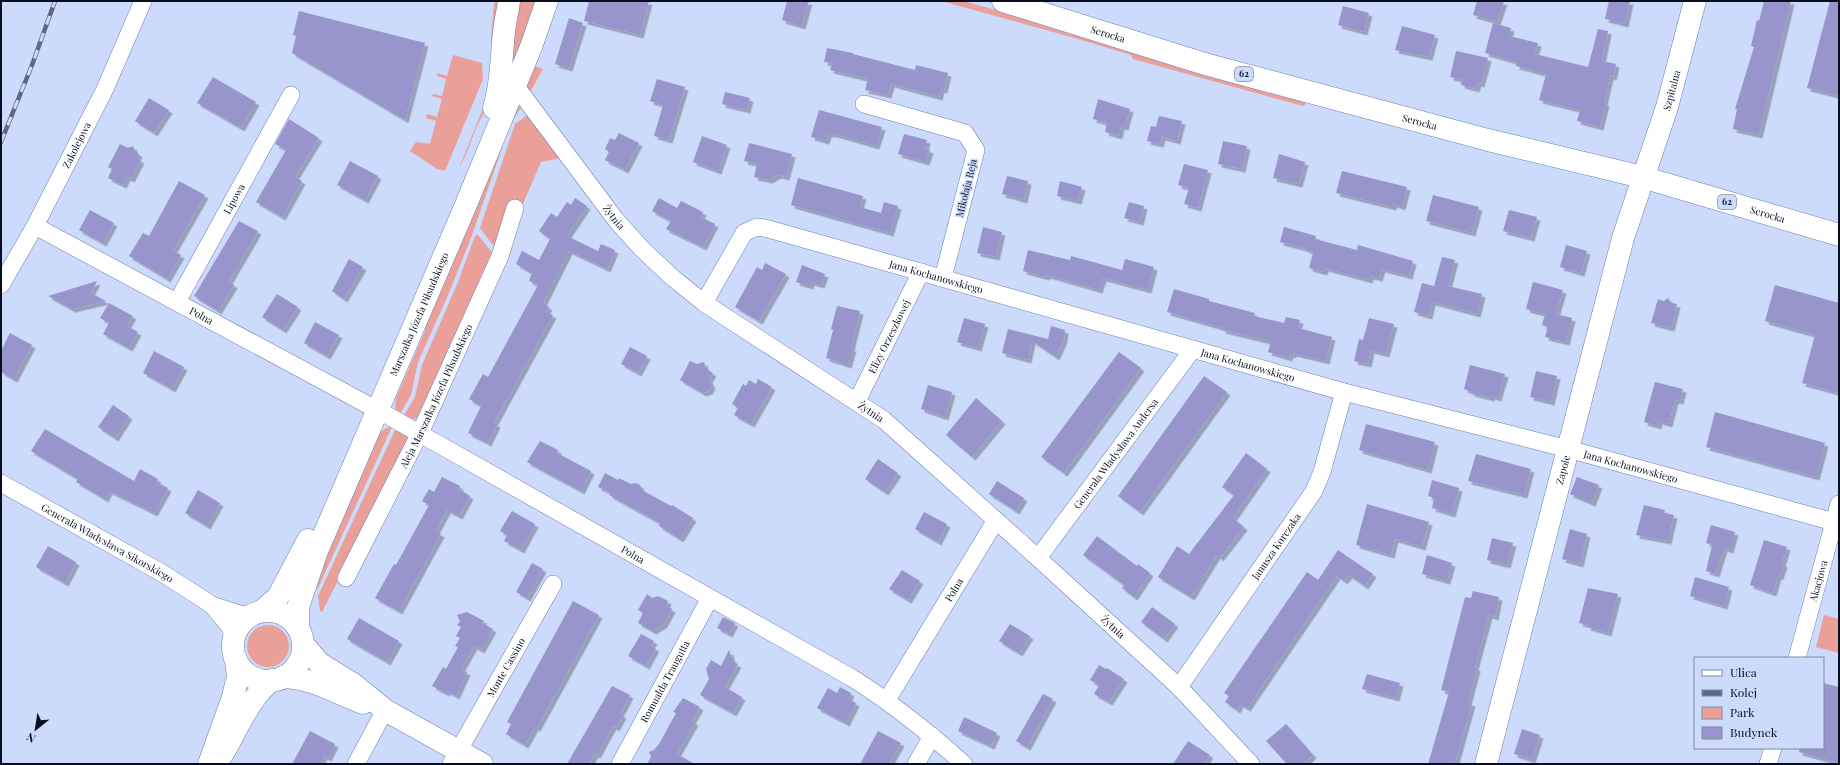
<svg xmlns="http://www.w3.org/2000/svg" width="1840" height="765" font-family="'Playfair Display',serif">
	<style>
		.green { fill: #eaa098 }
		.building { fill: #9795cb; filter: url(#shadow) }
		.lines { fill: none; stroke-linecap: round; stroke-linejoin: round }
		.street-casing { stroke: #6a80b0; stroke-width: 18 }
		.secondary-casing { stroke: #6a80b0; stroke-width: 23 }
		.primary-casing { stroke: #6a80b0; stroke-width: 23 }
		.street { stroke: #fff; stroke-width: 17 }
		.secondary { stroke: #fff; stroke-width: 22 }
		.primary { stroke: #fff; stroke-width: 22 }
		.rail-casing { stroke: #5e6880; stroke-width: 4.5 }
		.rail { stroke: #ccdbfb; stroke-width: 3; stroke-dasharray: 9; stroke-linecap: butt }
		.labels { text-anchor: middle; stroke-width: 3; stroke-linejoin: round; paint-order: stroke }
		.shield { fill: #ccdbfb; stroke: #424c62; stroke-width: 1 }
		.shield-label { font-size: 9px; font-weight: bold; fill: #070e20 }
		.street-label { font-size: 10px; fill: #070e20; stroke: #ccdbfb }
	</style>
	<defs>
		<filter id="shadow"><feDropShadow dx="3.5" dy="3.5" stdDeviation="0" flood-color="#0004"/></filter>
	</defs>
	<rect width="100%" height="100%" fill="#ccdbfb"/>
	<path class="green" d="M500 1C493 28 498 54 495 80 493 100 482 114 475 131 470 144 466 156 459 168L494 81 491 38 494 3Z
		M518 1H537L515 61 513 60V28Z
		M941 1H963L1018 16 1135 54 1307 102 1303 106 1133 59 1131 55 1071 37Z
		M453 55 482 63 483 79 445 171 437 169 410 151 416 142 430 144 436 121 426 118 427 114 437 117 442 99 432 96 433 94 442 96 446 79 437 76V73L447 76Z
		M532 65 543 69 529 94 526 86Z
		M519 107 521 108 511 122 471 238 449 293 418 362 411 395 400 414 395 410 396 398 425 331 432 297 511 110Z
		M529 114 561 158 541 162 522 206 510 202 504 213 496 249 480 228 515 124Z
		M478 235 494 255 421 416 412 420 403 417 415 397 422 365 458 282 475 236Z
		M392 427 318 588 315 589 338 511 380 433 386 428Z
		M396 428 405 432 409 442 322 612 320 611 318 596Z
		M1824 615 1839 619V653L1816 647Z
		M247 646a21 21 0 1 1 42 0a21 21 0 1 1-42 0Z"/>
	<path class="building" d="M589 1H649L640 35 584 21Z
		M787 1H809L802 26 782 20Z
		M1477 1H1504L1497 22 1473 15Z
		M1609 1H1630L1625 24 1605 19Z
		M1764 1H1791L1759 135 1733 129 1737 109H1735L1754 47 1751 46 1757 20 1759 21Z
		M1830 1H1839V96L1807 88Z
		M1343 6 1369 13 1364 32 1338 25Z
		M299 11 425 43 405 120 292 53 296 36 293 35Z
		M569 18 583 23 569 68 555 64Z
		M1493 23 1511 28 1509 36 1538 43 1535 54 1588 67 1598 29 1608 31 1602 61 1616 64 1613 77 1610 76 1604 102 1606 103 1600 127 1577 121 1580 110 1539 100 1546 74 1516 66 1517 62 1485 53Z
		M1402 26 1435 35 1429 57 1395 50Z
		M827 48 853 53V54L915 70 916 65 948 73 944 90 941 89 939 97 891 84 888 95 865 90 868 79 830 70 832 63 824 62Z
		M1456 51 1488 58 1481 84 1478 83 1476 89 1461 85 1462 80 1450 77Z
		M213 77 256 102 241 128 197 103Z
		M657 79 685 87 669 140 654 136 663 105 650 101Z
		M725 92 750 98 747 110 722 104Z
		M149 98 169 110 154 133 135 121Z
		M1098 99 1130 109 1125 127 1121 126 1119 136 1105 132 1107 123 1093 119Z
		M819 110 882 127 876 146 834 134H828L826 141 811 137Z
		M1159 116 1182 121 1177 141 1162 137 1160 144 1147 141 1151 126 1156 127Z
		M289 119 319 138 295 177 302 181 282 217 256 202 286 150 275 144Z
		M619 133 639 143 625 170 605 160 609 152 605 149 610 138 615 140Z
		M904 134 927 140 925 148 930 150 926 162 898 154Z
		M702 136 727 145 718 171 693 162Z
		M1223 141 1247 146 1242 169 1218 164Z
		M749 143 792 154 786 177 778 175 769 180 754 177 757 164 744 161Z
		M120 144 128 148 133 146 135 151 139 154 137 158 141 160 131 179 127 177 123 185 108 178 112 169 108 167Z
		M1279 154 1305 162 1299 184 1273 178Z
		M350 161 378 176 365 200 337 185Z
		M1184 164 1208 170 1198 208 1184 204 1189 188 1178 185Z
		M1342 171 1407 187 1402 207 1394 204 1393 207 1336 193Z
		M1007 176 1028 181 1024 200 1002 194Z
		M798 178 863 196 860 207 881 213 884 202 898 206 890 233 791 205Z
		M179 181 205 195 173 251 181 255 167 279 129 256 143 233 149 236Z
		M1060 181 1082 187 1078 201 1057 196Z
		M1433 195 1479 207 1472 233 1426 221Z
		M575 198 587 206 567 236 598 251 601 244 615 250 607 269 569 251 543 303 549 307 546 312 553 315 494 423 497 424 488 443 468 433 481 406 469 399 483 374 488 377 538 285 529 281 532 273 516 264 522 251 539 260 550 239 539 231 551 213 557 217 567 202 571 205Z
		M659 198 677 208 681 201 703 212 701 217 715 224 703 247 666 229 671 221 652 211Z
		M1129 202 1144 206 1140 222 1124 218Z
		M90 210 114 223 103 243 79 230Z
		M1509 210 1537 217 1531 238 1503 231Z
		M239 221 258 231 229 281 234 285 218 311 194 296Z
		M983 227 1002 232 996 257 977 253Z
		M1284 227 1316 236 1315 239 1357 250 1358 245 1413 261 1409 276 1382 269 1379 278 1370 276 1369 280 1325 268 1324 272 1309 268 1313 253 1303 248 1280 242Z
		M1566 245 1587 251 1581 273 1560 267Z
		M1028 250 1070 260 1071 256 1122 270 1125 259 1154 267 1148 290 1103 278 1099 290 1047 275 1046 277 1023 271Z
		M1442 257 1455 260 1448 286 1482 294 1477 314 1432 302 1429 316 1414 312 1422 283 1434 286Z
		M349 259 363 267 344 299 332 291Z
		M765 263 786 274 759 321 735 307 757 267 762 270Z
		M802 265 825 274 821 285 811 282 810 286 796 282Z
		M97 281 91 293 106 301 72 309 48 296Z
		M1533 282 1563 290 1556 314 1572 318 1566 342 1545 337 1548 327 1542 325 1545 314 1526 309Z
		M1775 285 1839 303V393L1802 383 1815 335 1765 321Z
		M1174 289 1209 299V301L1255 313 1254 316 1284 323 1286 317 1300 320 1298 328 1332 337 1326 361 1293 353V355L1290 354 1289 358 1268 352 1271 342 1222 330 1223 328 1167 312Z
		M277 294 298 307 283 330 262 317Z
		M1668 298 1671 303 1677 304 1671 328 1651 323 1658 299 1664 301Z
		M109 303 133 316 127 326 138 332 129 348 103 334 109 323 100 318Z
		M837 306 860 311 851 348H853L848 365 826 358 833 330 831 329Z
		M964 318 985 324 978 348 957 342Z
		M1369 318 1394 324 1386 354 1371 350 1368 364 1354 361 1359 339 1363 340Z
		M315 322 339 335 327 356 304 343Z
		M1051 326 1065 330 1064 339 1056 357 1032 341 1028 360 1002 353 1008 329 1048 339Z
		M10 333 32 345 14 379 1 372V351Z
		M630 347 647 356 638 373 621 364Z
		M154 351 184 367 172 389 143 373Z
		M1119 352 1141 368 1064 473 1041 457Z
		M690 361 697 364 704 362 706 369 713 373 709 379 712 386 709 391 703 393 680 380Z
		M1470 365 1505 374 1498 398 1491 396V398L1471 393 1472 392 1464 389Z
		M1536 371 1557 376 1551 402 1530 397Z
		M1204 376 1227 392 1140 512 1118 496Z
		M758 379 772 387 751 424 734 415 738 408 732 404 743 384 746 386 749 380 756 384Z
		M1655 382 1683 389 1680 401 1675 400 1669 424 1659 421 1658 426 1644 422Z
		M928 385 952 392 945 417 921 409Z
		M976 398 1002 421 972 457 946 435Z
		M113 405 129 416 115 438 98 427Z
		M1715 412 1825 443 1816 477 1706 447Z
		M1366 424 1435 442 1428 470 1359 450Z
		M45 429 134 481 140 469 158 479 156 482 168 488 154 513 109 491 105 499 76 482 78 479 31 451Z
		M540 441 558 450 557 453 591 471 581 491 527 462Z
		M1246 453 1267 469 1233 518 1244 527 1220 558 1217 555 1191 597 1158 577 1177 546 1189 554 1234 495 1222 487Z
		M1476 454 1531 469 1524 495 1468 481Z
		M878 459 898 473 885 492 865 479Z
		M605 473 618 480 619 478 631 484 635 483 640 485 642 490 671 506 672 505 693 518 680 539 659 526 660 523 609 495 611 493 598 487Z
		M442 477 460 486 459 489 470 496 459 516 447 510 436 531 441 534 399 611 375 598 394 564 396 565 429 505 422 501 429 489 434 492Z
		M1577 477 1599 485 1592 503 1570 494Z
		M1432 480 1459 488 1452 514 1432 508 1434 498 1428 496Z
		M997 481 1024 498 1016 511 989 494Z
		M198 490 220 503 207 526 185 513Z
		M1367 504 1429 522 1422 547 1395 539 1391 555 1356 545Z
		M1644 505 1665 510 1664 513 1674 515 1668 541 1636 535Z
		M512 511 535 524 521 550 504 541 507 535 500 531Z
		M924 512 947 524 938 542 915 529Z
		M1711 525 1735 532 1730 550 1724 548 1716 574 1706 571 1712 545 1706 543Z
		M1570 529 1587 534 1580 564 1562 559Z
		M1097 536 1137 566 1138 564 1150 573 1134 597 1122 588 1124 585 1083 555Z
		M1492 538 1513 543 1507 565 1487 560Z
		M1764 540 1787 547 1782 563 1784 564 1780 576H1778L1773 593 1750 585Z
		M48 546 76 562 65 583 36 567Z
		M1338 550 1373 574 1365 586 1349 575 1344 581 1337 576 1247 708 1240 704 1237 710 1225 702 1229 696 1224 693 1307 572 1318 580Z
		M1427 555 1452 563 1447 581 1422 574Z
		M532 563 543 569 527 598 516 592Z
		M902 570 920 581 908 600 889 589Z
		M1695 577 1729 587 1724 606 1690 596Z
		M1588 588 1618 594 1608 633 1587 627 1588 625 1579 623Z
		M1473 591 1499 597 1495 617 1489 615 1475 667 1477 668 1468 702 1472 703 1455 764H1428L1449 692 1441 690 1465 597 1471 598Z
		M647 594 652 598 658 596 668 601 666 605 672 609 664 624 653 631 638 623 643 613 638 610Z
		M573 601 599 615 537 728 535 727 525 745 506 734 511 724 507 722Z
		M1152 607 1175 624 1164 639 1141 622Z
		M467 612 484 621 482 623 493 629 481 650 474 646 461 669 467 672 456 696 447 691 446 693 432 686 443 667 446 669 458 647 455 646 460 638 456 636 461 627 457 625 460 621 457 615Z
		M723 617 735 623 729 634 717 628Z
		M359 618 399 641 387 662 347 639Z
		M1010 624 1030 636 1019 653 999 641Z
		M641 634 654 641 651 646 656 648 646 666 628 656Z
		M729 650 733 662 738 664 725 687 742 697 733 713 700 695 709 679 706 669 711 660 721 666Z
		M1099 665 1106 669 1107 668 1124 679 1109 702 1094 694 1099 685 1090 680Z
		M1367 674 1400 683 1396 698 1362 689Z
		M1823 683 1839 687V763L1799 752 1800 748H1823Z
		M612 686 630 695 620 714 623 715 616 728 613 726 597 755 595 754 589 764H567Z
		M840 687 851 693 848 699 856 703 846 723 817 708 828 688 837 693Z
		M1043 694 1053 699 1027 747 1016 741Z
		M683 698 700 707 692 721 695 722 677 754 695 764H647L651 757 649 752 654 750 659 744 676 713 673 712Z
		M964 717 997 733 991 746 958 731Z
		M1286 724 1313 755 1303 764H1287L1266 741Z
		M1522 729 1540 735 1532 760 1514 754Z
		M310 731 335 744 328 758 324 756 320 764H292Z
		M878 731 901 743 889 764H860Z
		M1188 741 1210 755 1204 764H1173Z"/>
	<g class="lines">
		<g class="street-casing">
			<g id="street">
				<path id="s1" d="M509 77 616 220 642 249 673 278 704 303 884 420 1038 558 1179 687 1251 764"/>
				<path d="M864 104 965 133 976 150 943 278"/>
				<path id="s2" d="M35 226 368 405"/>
				<path id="s3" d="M1 285 35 226 105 89 143 1"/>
				<path id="s4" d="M177 302 291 95"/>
				<path id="s5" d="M704 303 744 233 757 227 765 228 1344 392 1568 449 1834 522"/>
				<path id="s6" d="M857 401 921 272"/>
				<path id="s7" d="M378 410 852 678C892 703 928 732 964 764"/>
				<path id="s8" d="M1 483 162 573 212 605 240 614 251 615"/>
				<path id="s9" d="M1038 558 1193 349"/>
				<path id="s10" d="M346 578 420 433 500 256 515 208"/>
				<path d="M212 605 230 627 234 637"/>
				<path id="s11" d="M1797 658 1839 504"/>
				<path id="s12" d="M1179 687 1314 491 1322 472 1344 392"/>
				<path id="s13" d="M887 700 996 520"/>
				<path d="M356 764 385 710"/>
				<path id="s14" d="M451 764 553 584"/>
				<path id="s15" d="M620 764 710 598"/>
				<path d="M916 764 932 736"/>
				<path d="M1768 764 1773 748"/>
			</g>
		</g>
		<g class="secondary-casing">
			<g id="secondary">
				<path d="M494 108C502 82 501 58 504 32 505 21 508 11 509 1"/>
				<path d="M262 611 278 597 308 540"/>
				<circle cx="268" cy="646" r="35"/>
				<path id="s16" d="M298 628V607L317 551 465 207 531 47 547 1"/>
				<path d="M303 644 319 663 353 684 385 710 482 764"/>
				<path d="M283 677C313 678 336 693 363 703"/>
				<path d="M222 755C238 729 248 699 272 680"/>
				<path d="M209 764 232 700 238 677 236 659"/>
				<path id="s17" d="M1486 764 1623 238 1667 107 1695 1"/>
			</g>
		</g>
		<g class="primary-casing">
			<g id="primary">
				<path id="s18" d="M1003 1 1205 64 1488 140 1642 177 1839 235"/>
			</g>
		</g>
		<use href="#street" class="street"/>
		<use href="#secondary" class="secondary"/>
		<use href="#primary" class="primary"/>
		<g class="rail-casing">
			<path id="rail" d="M1 142 32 65 55 1"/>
		</g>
		<use href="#rail" class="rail"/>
	</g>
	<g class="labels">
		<g class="shield">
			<rect x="1235" y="67" width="18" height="14" rx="3"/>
			<rect x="1718" y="195" width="18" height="14" rx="3"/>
		</g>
		<g class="shield-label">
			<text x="1244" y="77">62</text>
			<text x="1727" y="205">62</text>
		</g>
		<g class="street-label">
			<text dy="4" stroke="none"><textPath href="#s18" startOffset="110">Serocka</textPath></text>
			<text dy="4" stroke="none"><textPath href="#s17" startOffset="699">Szpitalna</textPath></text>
			<text dy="4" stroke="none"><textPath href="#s18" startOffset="434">Serocka</textPath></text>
			<text dy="4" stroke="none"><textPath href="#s3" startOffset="159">Zakolejowa</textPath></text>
			<text transform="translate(966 188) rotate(-76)" y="4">Mikołaja Reja</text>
			<text dy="4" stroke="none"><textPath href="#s4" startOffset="118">Lipowa</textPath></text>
			<text dy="4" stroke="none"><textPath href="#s18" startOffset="794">Serocka</textPath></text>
			<text dy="4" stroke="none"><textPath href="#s1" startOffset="175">Żytnia</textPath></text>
			<text dy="4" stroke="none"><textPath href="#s5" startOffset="281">Jana Kochanowskiego</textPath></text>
			<text dy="4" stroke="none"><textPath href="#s16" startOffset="338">Marszałka Józefa Piłsudskiego</textPath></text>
			<text dy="4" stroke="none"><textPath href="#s2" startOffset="189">Polna</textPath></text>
			<text dy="4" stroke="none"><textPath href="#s6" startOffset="72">Elizy Orzeszkowej</textPath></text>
			<text dy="4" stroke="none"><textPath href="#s5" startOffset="605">Jana Kochanowskiego</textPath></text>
			<text dy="4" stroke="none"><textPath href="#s10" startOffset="203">Aleja Marszałka Józefa Piłsudskiego</textPath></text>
			<text dy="4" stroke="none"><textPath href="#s1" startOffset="499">Żytnia</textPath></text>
			<text dy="4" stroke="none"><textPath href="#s9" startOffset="130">Generała Władysława Andersa</textPath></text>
			<text dy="4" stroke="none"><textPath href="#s5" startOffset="1001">Jana Kochanowskiego</textPath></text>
			<text dy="4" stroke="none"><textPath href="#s17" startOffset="304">Zapole</textPath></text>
			<text dy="4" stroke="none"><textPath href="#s8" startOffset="122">Generała Władysława Sikorskiego</textPath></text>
			<text dy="4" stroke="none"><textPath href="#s12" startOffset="171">Janusza Korczaka</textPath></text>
			<text dy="4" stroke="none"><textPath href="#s7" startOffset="293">Polna</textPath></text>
			<text dy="4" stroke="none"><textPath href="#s11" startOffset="80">Akacjowa</textPath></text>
			<text dy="4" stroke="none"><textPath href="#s13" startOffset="129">Polna</textPath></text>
			<text dy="4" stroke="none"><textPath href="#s1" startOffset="823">Żytnia</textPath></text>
			<text dy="4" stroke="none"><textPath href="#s14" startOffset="111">Monte Cassino</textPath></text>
			<text dy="4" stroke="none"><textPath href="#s15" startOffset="94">Romualda Traugutta</textPath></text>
		</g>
	</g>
	<rect width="1840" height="765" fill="none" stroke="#070e20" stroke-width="4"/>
	<rect x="1694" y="657" width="130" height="92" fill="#ccdbfb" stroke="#7d89a3"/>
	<rect x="1702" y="670" width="20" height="6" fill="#ffffff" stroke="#7d89a3"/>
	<text x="1730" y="677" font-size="12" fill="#070e20">Ulica</text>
	<rect x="1702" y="690" width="20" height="6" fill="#5e6880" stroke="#7d89a3"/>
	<text x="1730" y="697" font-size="12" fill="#070e20">Kolej</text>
	<rect x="1702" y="707" width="20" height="12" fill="#eaa098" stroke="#7d89a3"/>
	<text x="1730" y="717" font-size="12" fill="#070e20">Park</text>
	<rect x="1702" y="727" width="20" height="12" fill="#9795cb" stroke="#7d89a3"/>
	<text x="1730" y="737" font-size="12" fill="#070e20">Budynek</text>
	<g transform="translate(36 729) rotate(210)" stroke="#ccdbfb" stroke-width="3" paint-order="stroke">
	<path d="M0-3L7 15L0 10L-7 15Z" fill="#070e20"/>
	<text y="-6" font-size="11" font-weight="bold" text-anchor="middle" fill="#070e20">N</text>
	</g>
</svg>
